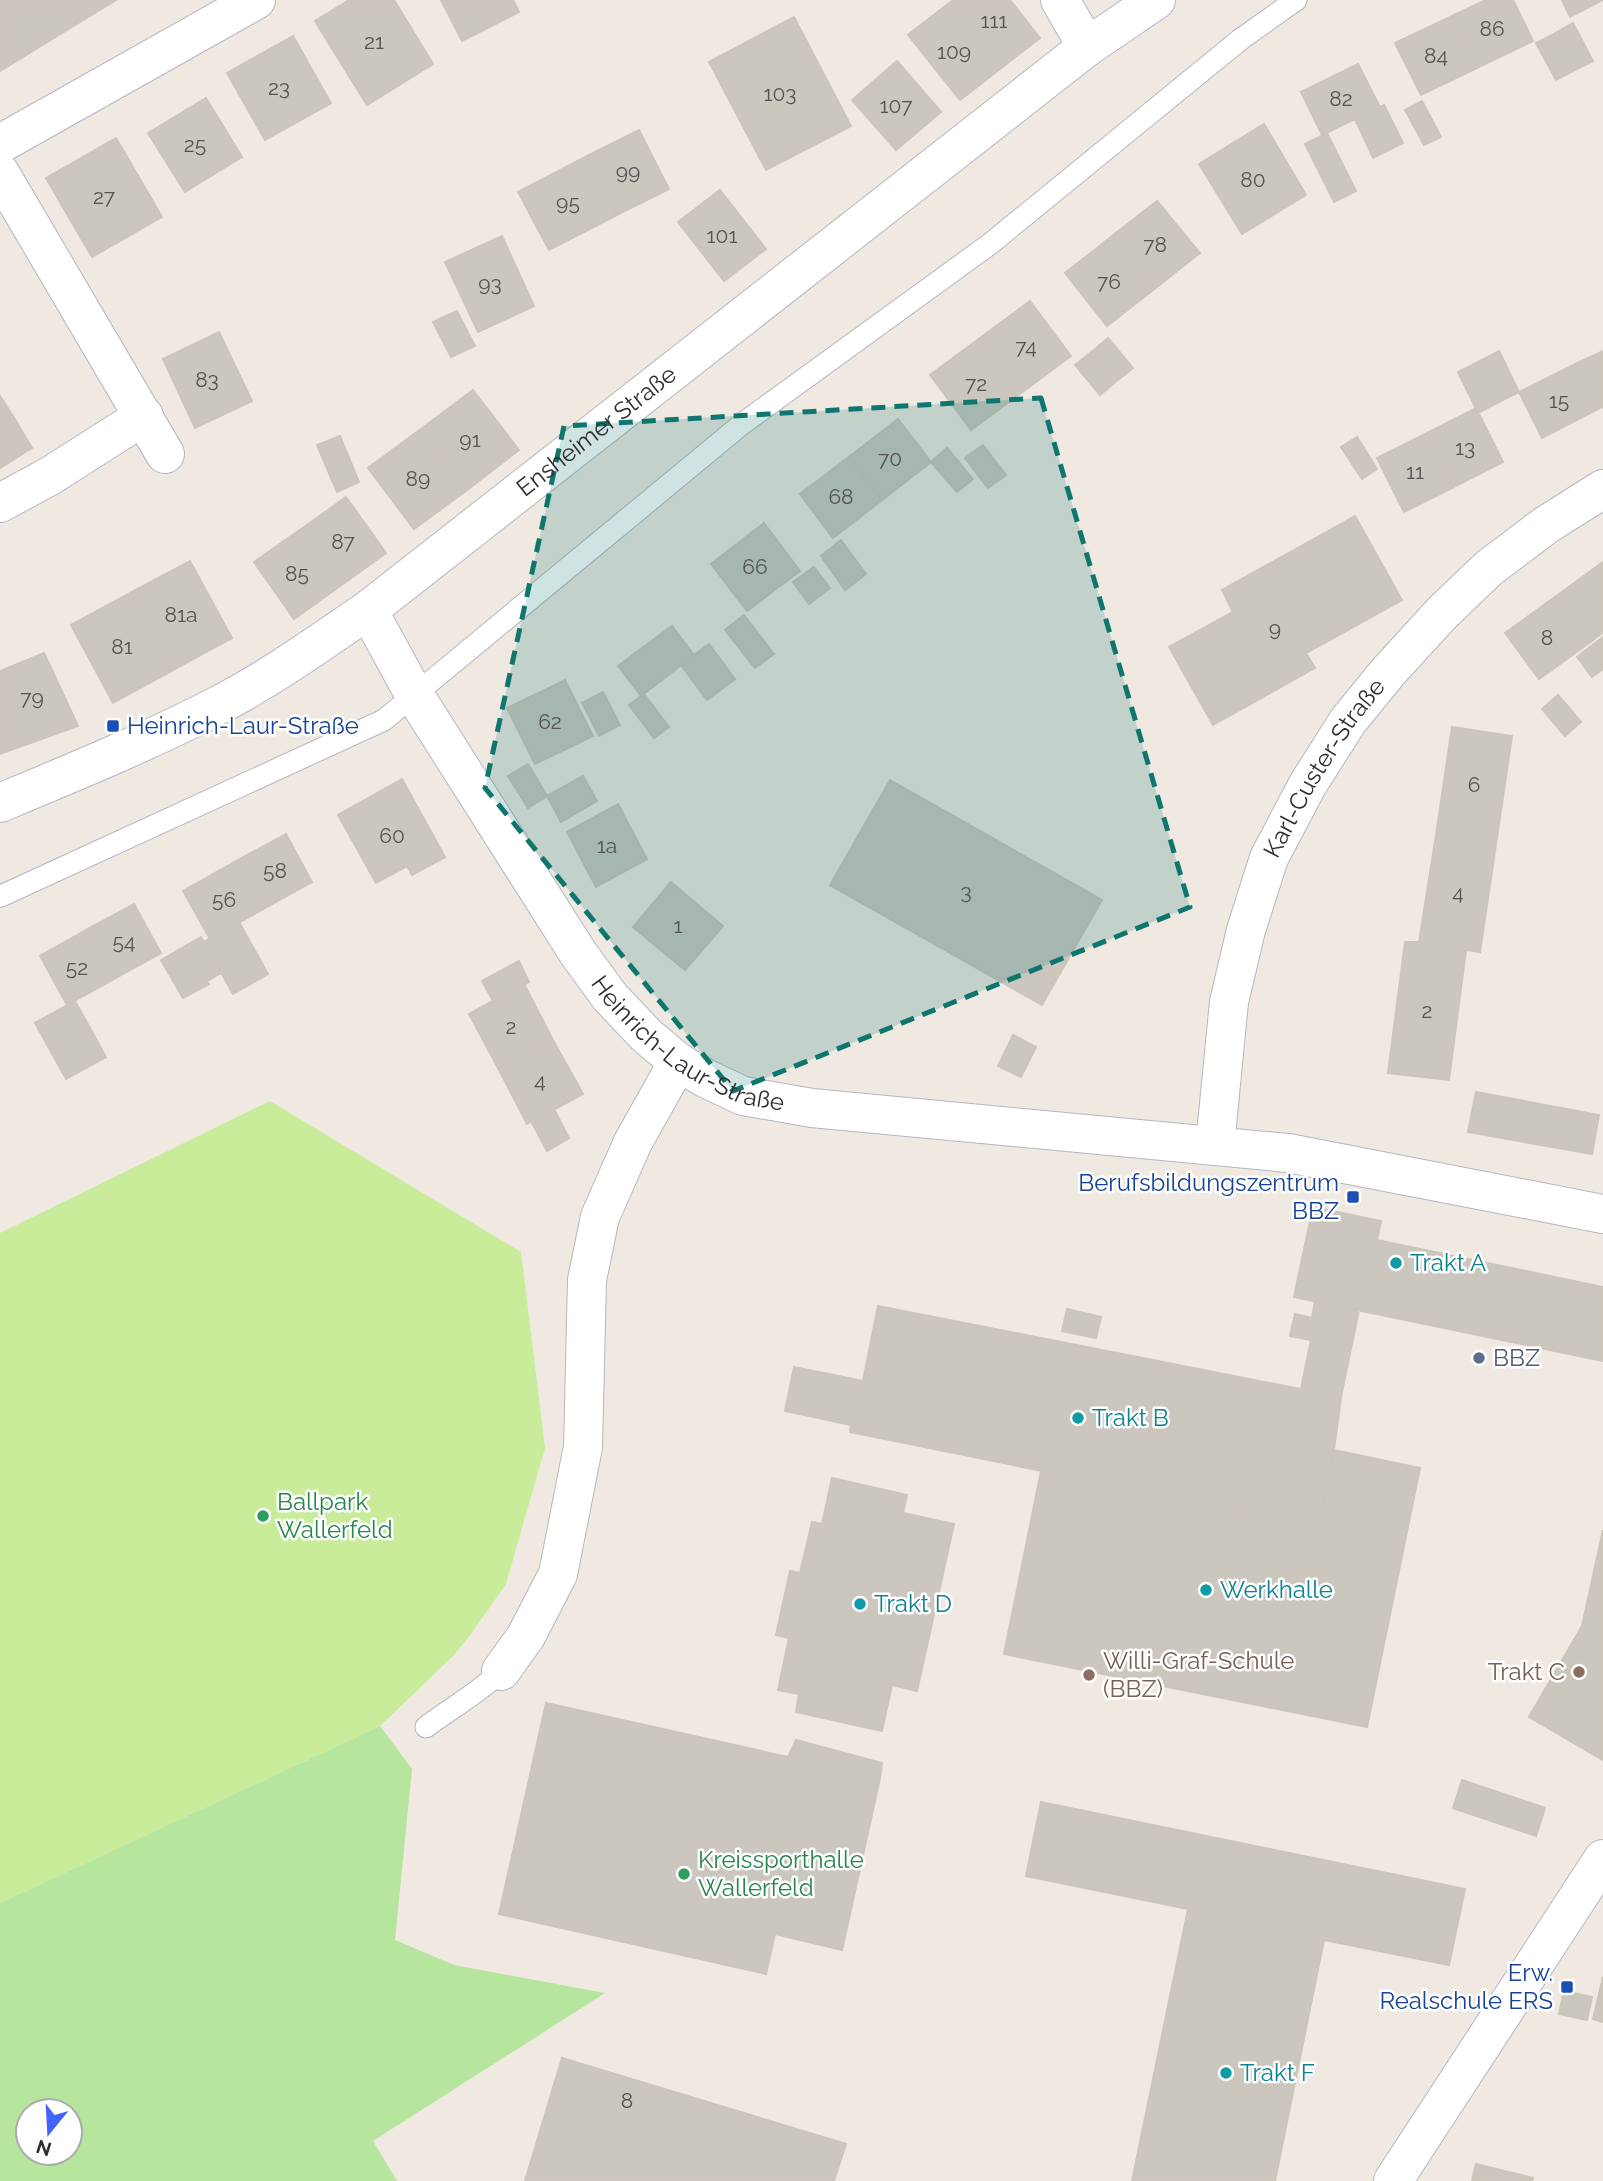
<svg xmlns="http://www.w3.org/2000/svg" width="1603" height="2181" font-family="Raleway,sans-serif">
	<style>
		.green { fill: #b6e59e; fill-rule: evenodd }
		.pitch { fill: #c9ec9a }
		.building { fill: #cbc7bf; stroke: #cbc5ba; stroke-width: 2 }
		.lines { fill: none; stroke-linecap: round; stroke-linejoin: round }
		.service-casing { stroke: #b4b7c1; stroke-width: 23 }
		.minor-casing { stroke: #b4b7c1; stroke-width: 40 }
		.secondary-casing { stroke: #b4b7c1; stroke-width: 40 }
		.service { stroke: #fff; stroke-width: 21 }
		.minor { stroke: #fff; stroke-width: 38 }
		.secondary { stroke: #fff; stroke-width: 38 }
		.marked { fill: #0f766e; fill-opacity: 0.2; stroke: #0f766e; stroke-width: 5; stroke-dasharray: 14 9; stroke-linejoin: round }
		.transit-dot { fill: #1a4fb4; stroke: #fff; stroke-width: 2.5 }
		.culture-dot { fill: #0f9aa8; stroke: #fff; stroke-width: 2.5 }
		.service-dot { fill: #5c6f8a; stroke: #fff; stroke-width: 2.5 }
		.leisure-dot { fill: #2e9e5b; stroke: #fff; stroke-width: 2.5 }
		.education-dot { fill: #8d6e63; stroke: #fff; stroke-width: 2.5 }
		.labels { text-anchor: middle; stroke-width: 5; stroke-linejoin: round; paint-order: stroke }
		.number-label { font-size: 21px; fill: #555452 }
		.street-label { font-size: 24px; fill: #2e2e2e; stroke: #fff }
		.transit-label { font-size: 24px; fill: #164399; stroke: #fff; text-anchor: end }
		.culture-label { font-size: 24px; fill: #0d838f; stroke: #fff; text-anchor: start }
		.service-label { font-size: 24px; fill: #4e5e75; stroke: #fff; text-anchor: start }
		.leisure-label { font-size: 24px; fill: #27864d; stroke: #fff; text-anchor: start }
		.education-label { font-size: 24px; fill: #785e54; stroke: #fff; text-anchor: start }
	</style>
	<rect width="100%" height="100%" fill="#efe9e1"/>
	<path class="green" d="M380 1726 412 1769 395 1940 454 1965 605 1993 373 2141 397 2181H0V1903ZM28 2111H70V2153H28Z"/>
	<path class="pitch" d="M270 1101 521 1252 545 1448 506 1584 471 1634 454 1655 380 1726 0 1903V1233Z"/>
	<path class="building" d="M0 0H48L67 30 0 71Z
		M48 0H116L67 30Z
		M349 0H394L433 64 367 105 315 21Z
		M441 0H513L519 12 462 41Z
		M953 0H1010L1040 38 1000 69 948 4Z
		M1486 0H1513L1533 41 1477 68 1452 16Z
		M1562 0H1603L1570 17Z
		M948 4 1000 69 960 100 908 35Z
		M1452 16 1477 68 1421 95 1395 43Z
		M794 17 851 126 766 170 709 62Z
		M1573 23 1593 61 1573 71 1554 34Z
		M1554 34 1573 71 1556 80 1536 43Z
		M293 36 331 103 265 140 227 73Z
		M897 61 941 112 896 150 852 100Z
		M1358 64 1380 107 1322 135 1301 92Z
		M206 98 242 157 185 192 148 133Z
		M1422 101 1441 137 1424 145 1405 110Z
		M1384 105 1403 143 1373 158 1355 119Z
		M1264 124 1306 195 1242 234 1199 164Z
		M639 130 669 189 617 215 587 156Z
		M1327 133 1356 191 1334 202 1305 144Z
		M116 138 162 217 92 257 46 178Z
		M587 156 617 215 549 250 518 192Z
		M720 190 766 249 724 281 678 222Z
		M1157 201 1200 253 1153 290 1111 237Z
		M502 236 534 306 478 332 445 262Z
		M1111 237 1153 290 1107 326 1065 273Z
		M1030 301 1071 356 1021 393 980 338Z
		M457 311 475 346 451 357 433 322Z
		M219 332 252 401 195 428 163 359Z
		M980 338 1021 393 971 430 930 375Z
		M1108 338 1133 368 1119 379 1094 350Z
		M1094 350 1119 379 1100 395 1075 365Z
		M1499 351 1519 392 1499 402 1478 362Z
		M1603 351V407L1598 409 1575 364Z
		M1478 362 1499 402 1478 413 1458 372Z
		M1575 364 1598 409 1542 438 1519 392Z
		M473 390 519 450 467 490 421 429Z
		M0 396 13 416 0 424Z
		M1476 408 1503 462 1454 487 1427 433Z
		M13 416 32 448 0 468V424Z
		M898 419 931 462 882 500 849 457Z
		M421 429 467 490 414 529 368 468Z
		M1427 433 1454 487 1404 512 1377 458Z
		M340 436 359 482 337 492 317 445Z
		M1357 437 1377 469 1362 479 1341 447Z
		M983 445 1006 475 988 488 965 458Z
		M947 448 973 479 957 492 931 462Z
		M849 457 882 500 833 538 800 494Z
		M346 497 386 553 340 586 300 530Z
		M1355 516 1402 600 1306 653 1315 668 1213 725 1169 647 1233 612 1222 590Z
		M764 523 800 571 747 611 711 564Z
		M300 530 340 586 294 619 254 562Z
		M841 540 866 574 845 590 821 556Z
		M190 561 232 638 173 670 130 593Z
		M1603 562V632L1589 643 1555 597Z
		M814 567 830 588 809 604 793 582Z
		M130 593 173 670 113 703 71 625Z
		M1555 597 1589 643 1539 679 1505 633Z
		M744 615 774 654 755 668 725 630Z
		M672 626 694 655 641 696 618 666Z
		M1603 637V669L1592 677 1577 657Z
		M709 644 735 679 707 700 681 665Z
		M44 653 78 726 0 754V671Z
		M565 680 593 736 535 764 507 708Z
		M603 692 620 725 599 736 582 703Z
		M644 694 669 727 654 738 629 705Z
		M1558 695 1581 722 1565 736 1542 709Z
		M1452 727 1512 736 1496 844 1436 835Z
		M528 764 547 796 528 808 508 776Z
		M583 776 597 801 561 822 547 796Z
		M402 779 445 857 412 875 407 866 376 883 338 815Z
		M890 780 1102 900 1042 1005 830 885Z
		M618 804 647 859 596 887 567 832Z
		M286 834 312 882 265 908 238 860Z
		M1436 835 1496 844 1480 952 1419 942Z
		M238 860 265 908 210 939 183 891Z
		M671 882 723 926 685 970 633 927Z
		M134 904 161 953 114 979 86 930Z
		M239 922 268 974 233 994 204 942Z
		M86 930 114 979 67 1005 40 956Z
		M201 937 221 973 207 981 187 945Z
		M1405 942H1419L1466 950 1449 1080 1388 1073Z
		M187 945 209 984 183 998 161 960Z
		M519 961 529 982 493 1001 482 981Z
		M524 984 553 1040 498 1068 469 1014Z
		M75 1001 106 1057 66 1079 35 1023Z
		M1013 1035 1036 1047 1021 1077 998 1066Z
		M553 1040 583 1094 527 1124 498 1068Z
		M1476 1092 1599 1115 1592 1154 1468 1132Z
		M554 1109 569 1138 547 1151 531 1121Z
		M1313 1207 1381 1221 1377 1240 1603 1287V1361L1294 1297Z
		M1315 1301 1359 1310 1341 1397 1301 1389 1311 1340 1290 1336 1295 1314 1312 1318Z
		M878 1306 1341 1397 1334 1450 1318 1527 850 1432 851 1425 785 1411 794 1367 863 1381Z
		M1067 1309 1101 1317 1096 1338 1062 1331Z
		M1334 1450 1420 1468 1367 1727 1004 1654 1041 1471 1318 1527Z
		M832 1478 907 1495 903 1513 954 1524 917 1691 892 1685 882 1731 796 1712 799 1694 778 1690 789 1638 776 1635 790 1571 800 1573 812 1522 822 1524Z
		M1603 1530V1760L1529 1717 1582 1626Z
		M546 1703 788 1757 796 1740 882 1763 880 1778 842 1950 775 1934 766 1974 499 1914Z
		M1462 1780 1545 1808 1536 1836 1453 1808Z
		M1041 1802 1465 1889 1449 1965 1324 1940 1275 2181H1132L1188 1909 1026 1876Z
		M1603 1977V2022L1593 2019Z
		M1564 1991 1592 1997 1587 2020 1559 2014Z
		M562 2058 846 2144 834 2181H525Z
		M1476 2164 1533 2178 1532 2181H1472Z"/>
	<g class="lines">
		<g class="service-casing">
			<path id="service" d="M0 895 1 896 384 720 742 424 990 244 1241 39 1296 0
				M426 1727C451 1708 479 1693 501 1671"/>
		</g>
		<g class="minor-casing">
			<g id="minor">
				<path d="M1060 0 1087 47"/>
				<path d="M0 144 256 0"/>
				<path d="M0 173 165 454"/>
				<path d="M0 503 50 476 144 416"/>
				<path id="s1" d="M368 610 415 696 578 953 610 997 647 1036 678 1062 705 1078 743 1096 812 1108 1288 1153 1603 1214"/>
				<path id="s2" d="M1215 1145 1229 1002 1246 930 1269 858 1308 784 1348 721 1388 672 1442 613 1489 568 1546 525 1603 489"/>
				<path d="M501 1671 526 1636 558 1574 583 1447 587 1280 600 1217 633 1142 678 1062"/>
				<path d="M1393 2181 1603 1859"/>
			</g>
		</g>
		<g class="secondary-casing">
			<g id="secondary">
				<path id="s3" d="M0 803C72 773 145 743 215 707 268 680 318 644 368 610L1087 47 1156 0"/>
			</g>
		</g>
		<use href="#service" class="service"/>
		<use href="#minor" class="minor"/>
		<use href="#secondary" class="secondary"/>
	</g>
	<path class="marked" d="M1041 398 1190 907 733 1091 485 788 564 426Z"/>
	<g class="transit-dot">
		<rect x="106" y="719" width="14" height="14" rx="3.5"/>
		<rect x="1346" y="1190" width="14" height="14" rx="3.5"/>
		<rect x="1560" y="1980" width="14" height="14" rx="3.5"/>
	</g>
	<g class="culture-dot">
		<circle cx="1396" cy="1263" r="7"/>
		<circle cx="1078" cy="1418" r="7"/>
		<circle cx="1206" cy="1590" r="7"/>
		<circle cx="860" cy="1604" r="7"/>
		<circle cx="1226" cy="2073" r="7"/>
	</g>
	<circle class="service-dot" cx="1479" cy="1358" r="7"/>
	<g class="leisure-dot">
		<circle cx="263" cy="1516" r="7"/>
		<circle cx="684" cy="1874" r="7"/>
	</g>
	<g class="education-dot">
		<circle cx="1579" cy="1672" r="7"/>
		<circle cx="1089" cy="1675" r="7"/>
	</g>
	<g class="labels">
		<g class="number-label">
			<text x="994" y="28">111</text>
			<text x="1492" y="36">86</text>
			<text x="374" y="49">21</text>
			<text x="954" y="59">109</text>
			<text x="1436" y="63">84</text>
			<text x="279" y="95">23</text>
			<text x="780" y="101">103</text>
			<text x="1341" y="106">82</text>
			<text x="896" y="113">107</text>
			<text x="195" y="152">25</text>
			<text x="628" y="179">99</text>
			<text x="1253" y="187">80</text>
			<text x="104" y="204">27</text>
			<text x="568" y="210">95</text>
			<text x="722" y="243">101</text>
			<text x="1155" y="252">78</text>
			<text x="1109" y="289">76</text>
			<text x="490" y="291">93</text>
			<text x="1026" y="354">74</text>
			<text x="207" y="387">83</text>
			<text x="976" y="391">72</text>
			<text x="1559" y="408">15</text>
			<text x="470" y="447">91</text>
			<text x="1465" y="455">13</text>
			<text x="890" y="466">70</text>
			<text x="1415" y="479">11</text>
			<text x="418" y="486">89</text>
			<text x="841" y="504">68</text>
			<text x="343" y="549">87</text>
			<text x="755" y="574">66</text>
			<text x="297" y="581">85</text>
			<text x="181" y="622">81a</text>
			<text x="1275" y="636">9</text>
			<text x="1547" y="645">8</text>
			<text x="122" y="654">81</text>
			<text x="32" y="705">79</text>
			<text x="550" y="729">62</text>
			<text x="1474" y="792">6</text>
			<text x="392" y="843">60</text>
			<text x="607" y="853">1a</text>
			<text x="275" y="878">58</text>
			<text x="966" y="899">3</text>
			<text x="1458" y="900">4</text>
			<text x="224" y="907">56</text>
			<text x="678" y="933">1</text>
			<text x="124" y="949">54</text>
			<text x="77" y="975">52</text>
			<text x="1427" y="1018">2</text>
			<text x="511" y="1034">2</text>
			<text x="540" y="1088">4</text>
			<text x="627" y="2108">8</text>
		</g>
		<g class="street-label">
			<text dy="8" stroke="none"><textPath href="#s3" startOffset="707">Ensheimer Straße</textPath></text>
			<text dy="8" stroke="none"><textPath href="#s2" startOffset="399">Karl-Custer-Straße</textPath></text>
			<text dy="8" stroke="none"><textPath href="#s1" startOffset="550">Heinrich-Laur-Straße</textPath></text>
		</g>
		<g class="transit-label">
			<text x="127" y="734" text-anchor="start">Heinrich-Laur-Straße</text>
			<text x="1339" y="1191">Berufsbildungszentrum<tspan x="1339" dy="28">BBZ</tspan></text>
			<text x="1553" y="1981">Erw.<tspan x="1553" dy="28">Realschule ERS</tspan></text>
		</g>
		<g class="culture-label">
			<text x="1410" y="1271">Trakt A</text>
			<text x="1092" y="1426">Trakt B</text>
			<text x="1220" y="1598">Werkhalle</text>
			<text x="874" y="1612">Trakt D</text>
			<text x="1240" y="2081">Trakt F</text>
		</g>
		<g class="service-label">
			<text x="1493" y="1366">BBZ</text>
		</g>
		<g class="leisure-label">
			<text x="277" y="1510">Ballpark<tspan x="277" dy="28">Wallerfeld</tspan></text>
			<text x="698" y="1868">Kreissporthalle<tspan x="698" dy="28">Wallerfeld</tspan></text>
		</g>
		<g class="education-label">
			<text x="1103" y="1669">Willi-Graf-Schule<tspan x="1103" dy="28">(BBZ)</tspan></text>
			<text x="1565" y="1680" text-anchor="end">Trakt C</text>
		</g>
	</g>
	<g transform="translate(49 2132) rotate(198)"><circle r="33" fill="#ffffff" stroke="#ababab" stroke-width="2"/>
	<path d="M0-5L12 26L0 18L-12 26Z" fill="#4264fb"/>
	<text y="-10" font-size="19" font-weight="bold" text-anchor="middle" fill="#2e2e2e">N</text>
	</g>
</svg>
